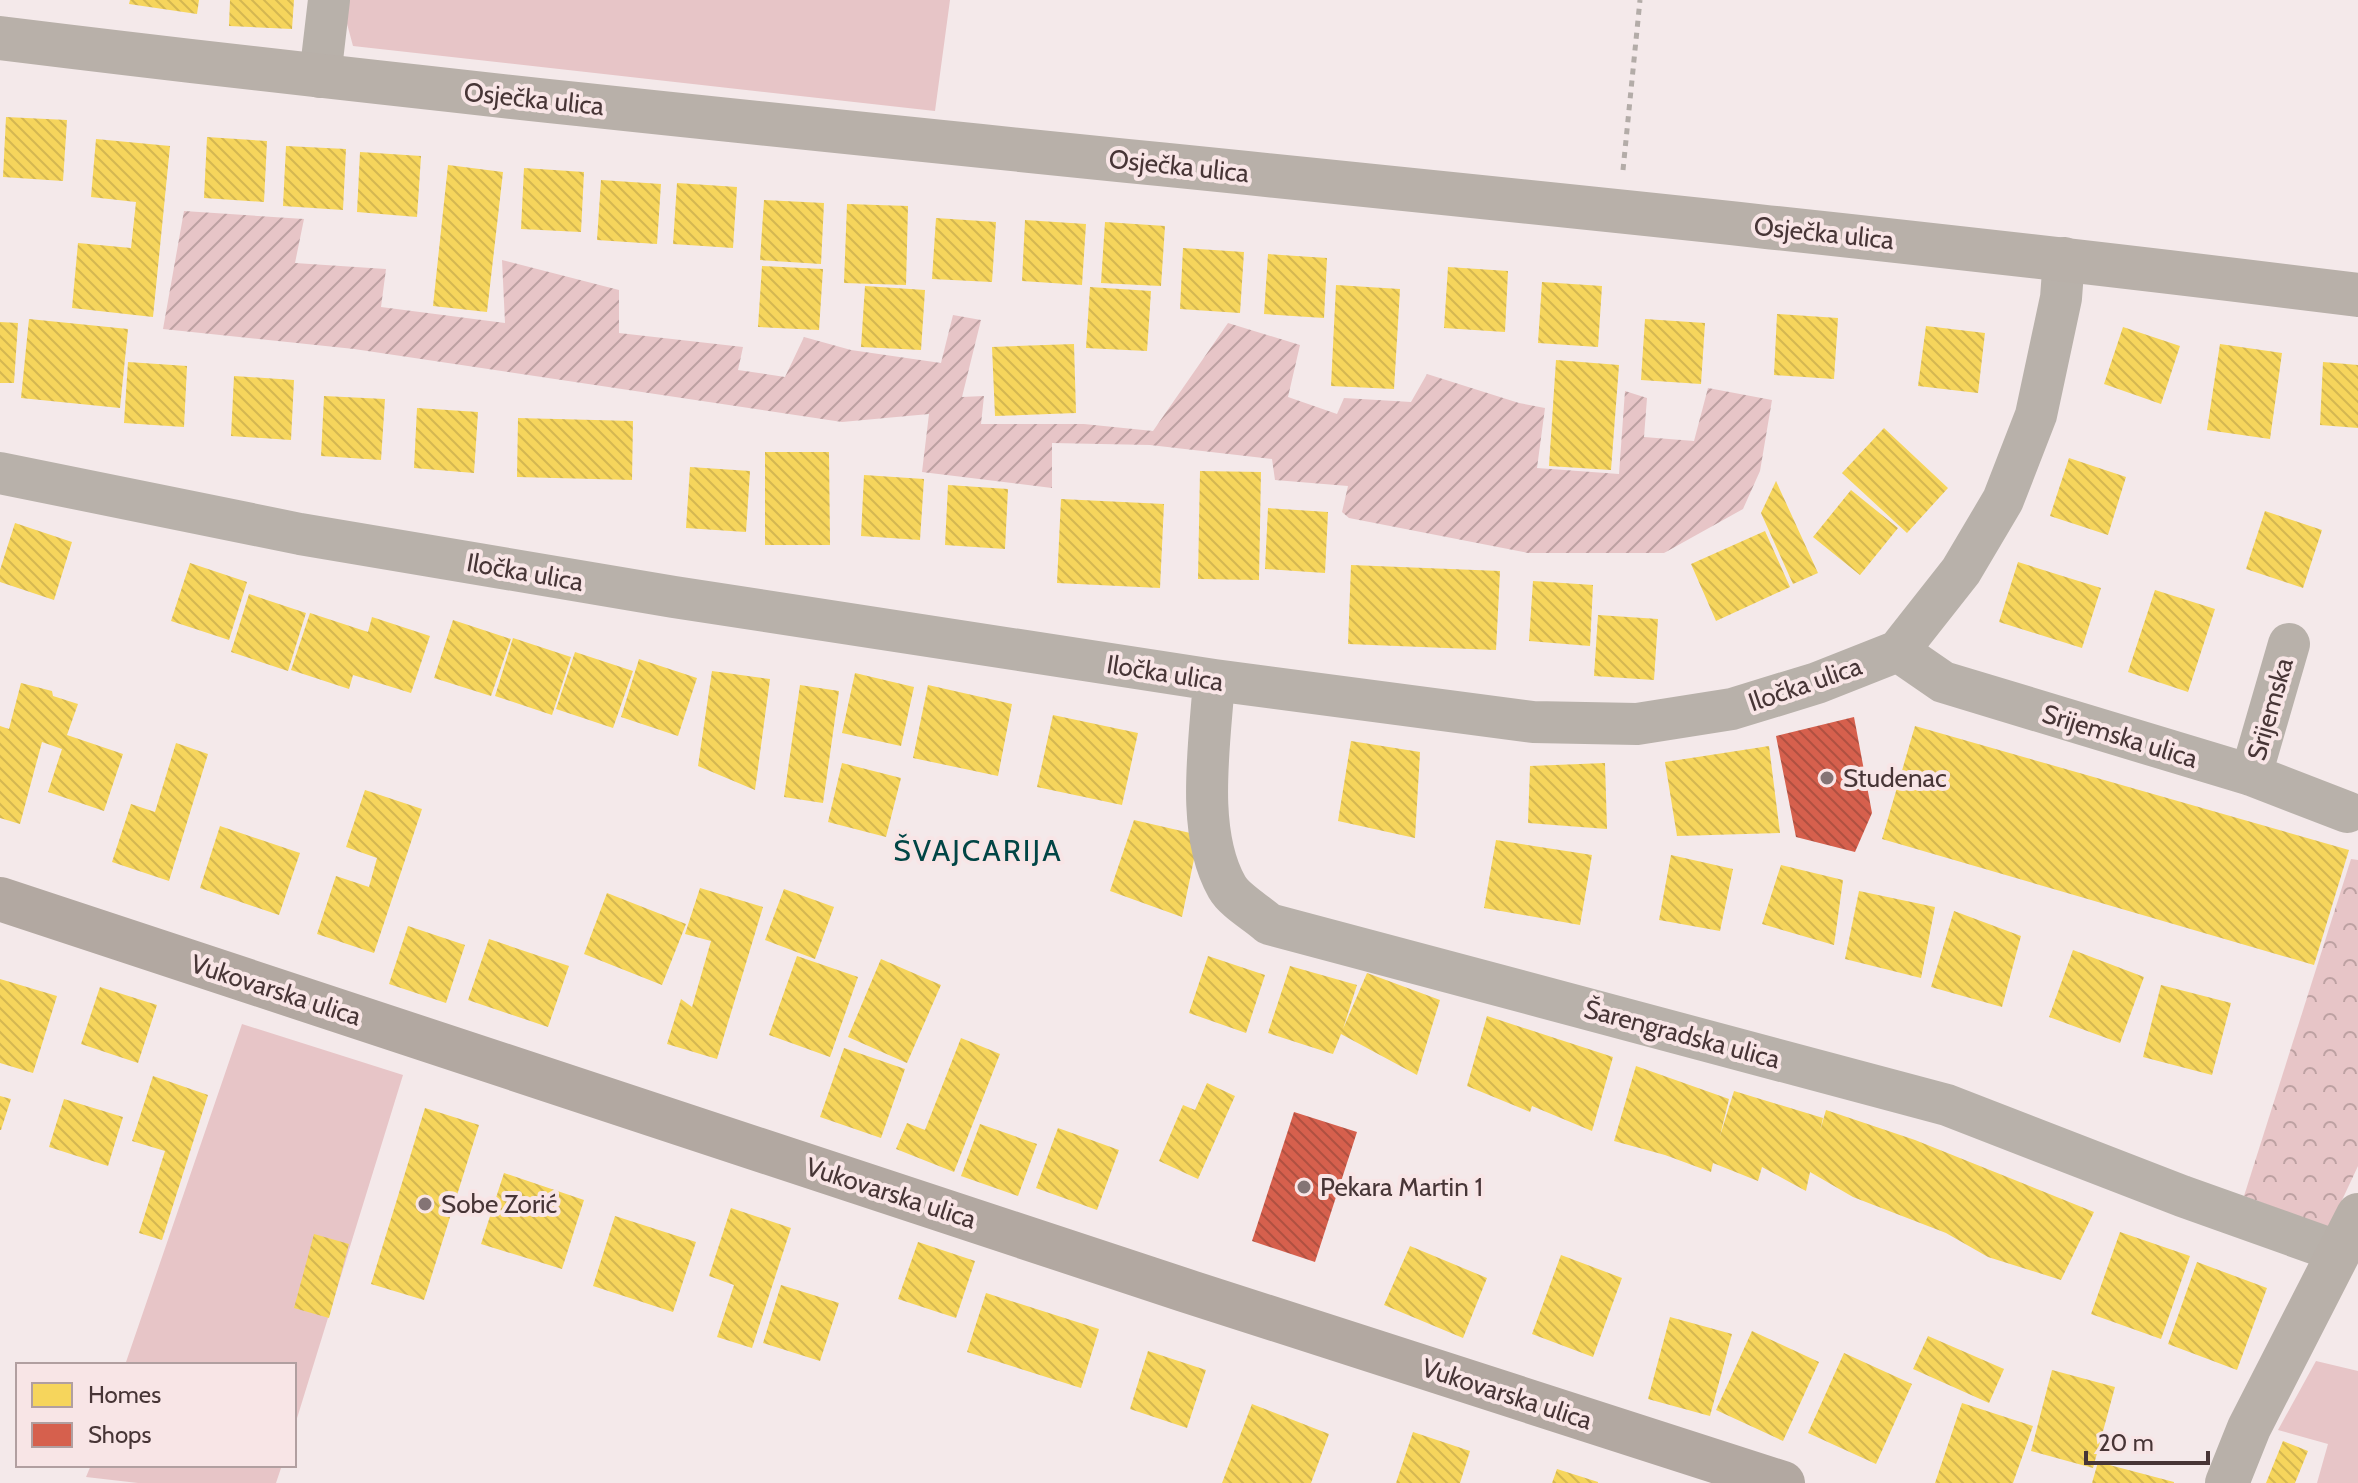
<svg xmlns="http://www.w3.org/2000/svg" width="2358" height="1483" font-family="Cabin,sans-serif">
	<style>
		.grass { fill: #e7c5c7 }
		.park { fill: url(#park-crowns) }
		.garden { fill: url(#garden-furrows) }
		.homes { fill: url(#homes-back-hatch) }
		.shops { fill: url(#shops-back-hatch) }
		.lines { fill: none; stroke-linecap: round; stroke-linejoin: round }
		.path { stroke: #b3aca8; stroke-width: 5; stroke-dasharray: 6 6; stroke-linecap: butt }
		.street { stroke: #b8b1aa; stroke-width: 42 }
		.secondary { stroke: #b8b0a9; stroke-width: 44 }
		.primary { stroke: #b2a8a1; stroke-width: 44 }
		.poi-dot { fill: #847475; stroke: #f8e5e6; stroke-width: 3 }
		.labels { text-anchor: middle; stroke-width: 8; stroke-linejoin: round; paint-order: stroke }
		.street-label { font-size: 26px; fill: #473536; stroke: #f8e5e6 }
		.poi-label { font-size: 26px; fill: #473536; stroke: #f8e5e6; text-anchor: start }
		.quarter-label { font-size: 30px; letter-spacing: 2px; fill: #014545; stroke: #f8e5e6 }
	</style>
	<defs>
		<pattern id="park-crowns" width="20" height="18" patternUnits="userSpaceOnUse" patternTransform="scale(2)"><rect width="20" height="18" fill="#e7c5c7"/><path d="M2 6a3 3 0 1 1 6 0M12 15a3 3 0 1 1 6 0" fill="none" stroke="#bda1a2"/></pattern>
		<pattern id="garden-furrows" width="10" height="10" patternUnits="userSpaceOnUse" patternTransform="scale(2)"><rect width="10" height="10" fill="#e7c5c7"/><path d="M-1 1l2-2M0 10L10 0M9 11l2-2" fill="none" stroke="#bda1a2"/></pattern>
		<pattern id="homes-back-hatch" width="6" height="6" patternUnits="userSpaceOnUse" patternTransform="scale(2)"><rect width="6" height="6" fill="#f6d55c"/><path d="M-1 5l2 2M0 0l6 6M5-1l2 2" fill="none" stroke="#d4b751"/></pattern>
		<pattern id="shops-back-hatch" width="6" height="6" patternUnits="userSpaceOnUse" patternTransform="scale(2)"><rect width="6" height="6" fill="#d6604d"/><path d="M-1 5l2 2M0 0l6 6M5-1l2 2" fill="none" stroke="#af5041"/></pattern>
	</defs>
	<rect width="100%" height="100%" fill="#f4e9ea"/>
	<path class="grass" d="M348 0H950L935 111 353 46 346 20Z
		M242 1024 403 1075 294 1428V1365H125Z
		M2316 1361 2358 1371V1483H2317L2328 1444 2278 1430Z
		M91 1465H282L276 1483H138L86 1477Z"/>
	<path class="park" d="M2351 859 2358 860V1166L2329 1228 2244 1196Z"/>
	<path class="garden" d="M184 211 304 219 295 263 386 269 381 307 505 323 502 260 619 290V333L743 347 738 370 785 377 804 337 851 350 941 363 953 315 981 320 962 397 984 396 981 424H1084L1153 431 1228 323 1300 345 1288 397 1337 414 1344 398 1411 402 1427 374 1519 403 1545 408 1537 468 1619 474 1625 391 1647 398 1644 437 1694 441 1708 388 1772 400 1760 471 1743 509 1664 553H1528L1349 518 1342 512 1348 486 1275 480 1272 459 1150 445 1052 443V488L922 472 929 414 842 422 354 349 163 329Z"/>
	<path class="homes" d="M130 0H199L197 14 129 4Z
		M230 0H294L292 29 229 26Z
		M6 117 67 120 63 181 3 177Z
		M207 137 267 141 264 202 204 198Z
		M96 139 170 146 153 317 72 308 78 243 131 248 136 202 91 197Z
		M286 146 346 149 343 210 283 206Z
		M360 152 421 156 417 217 357 212Z
		M448 165 503 172 487 312 433 306Z
		M524 168 584 172 581 232 521 229Z
		M601 180 661 184 657 244 597 240Z
		M677 183 737 187 733 248 673 244Z
		M764 200 824 203 821 264 760 260Z
		M847 204 908 206 906 285 844 283Z
		M936 218 996 222 992 282 932 279Z
		M1025 220 1086 224 1082 285 1022 281Z
		M1105 222 1165 226 1161 286 1101 283Z
		M1183 248 1244 252 1240 313 1180 309Z
		M1268 254 1327 258 1324 318 1264 314Z
		M762 266 823 269 819 330 758 327Z
		M1448 267 1508 271 1505 332 1444 328Z
		M1542 282 1602 286 1598 347 1538 343Z
		M1336 285 1400 289 1394 389 1331 386Z
		M865 286 925 290 921 350 861 347Z
		M1090 287 1151 291 1147 351 1086 348Z
		M1777 314 1838 318 1834 379 1774 375Z
		M29 319 128 329 120 408 21 398Z
		M1645 319 1705 323 1701 384 1641 380Z
		M0 322 18 323 14 383H0Z
		M1926 326 1985 333 1978 393 1918 386Z
		M2123 327 2180 346 2161 404 2104 384Z
		M1074 344 1076 413 995 416 992 347Z
		M2220 344 2282 353 2270 439 2207 430Z
		M1556 360 1619 365 1611 470 1549 466Z
		M128 362 187 366 184 427 124 423Z
		M2323 362 2358 365V428L2320 425Z
		M234 376 294 380 291 440 231 436Z
		M324 396 385 399 381 460 321 456Z
		M417 408 478 412 474 473 414 468Z
		M518 418 633 421 632 480 517 477Z
		M1884 428 1948 488 1907 533 1842 473Z
		M765 452H829L830 545H765Z
		M2069 458 2126 477 2108 535 2050 516Z
		M690 467 750 471 746 532 686 528Z
		M1200 471 1261 472 1259 580 1198 579Z
		M864 475 924 479 920 540 861 536Z
		M1776 481 1818 573 1793 584 1761 513Z
		M948 485 1008 489 1005 549 945 545Z
		M1851 490 1898 528 1860 575 1813 537Z
		M1061 499 1164 504 1160 588 1057 583Z
		M1268 508 1328 512 1325 573 1265 569Z
		M2265 511 2322 530 2303 588 2246 569Z
		M15 523 72 542 54 600 0 582V570Z
		M1765 531 1790 587 1716 621 1691 564Z
		M2018 562 2101 588 2082 648 1999 622Z
		M190 563 247 582 229 640 171 621Z
		M1351 565 1500 571 1496 650 1348 644Z
		M1533 581 1593 585 1590 646 1529 641Z
		M2155 590 2215 609 2188 692 2128 672Z
		M249 594 306 613 288 671 231 652Z
		M310 613 368 632 372 617 430 636 411 693 353 675 349 689 291 670Z
		M1598 615 1658 619 1654 680 1594 676Z
		M453 620 511 639 491 696 434 678Z
		M513 638 571 657 552 715 495 696Z
		M575 652 633 671 613 728 556 709Z
		M639 659 697 678 678 736 621 717Z
		M712 671 770 679 755 790 698 766Z
		M855 673 914 687 901 746 842 733Z
		M21 683 52 691 53 696 78 704 67 735 123 754 104 811 48 792 62 749 42 742 20 824 0 818V726L9 729Z
		M800 685 839 691 823 803 784 797Z
		M928 685 1012 704 998 776 913 758Z
		M1053 715 1138 733 1122 805 1037 787Z
		M1915 726 2349 850 2314 965 1882 839Z
		M1351 741 1420 752 1415 838 1338 821Z
		M176 743 208 754 169 881 112 862 131 804 155 812Z
		M1769 746 1780 833 1677 836 1665 762Z
		M842 763 901 778 886 837 828 822Z
		M1605 763 1607 829 1528 823 1530 766Z
		M365 790 422 809 374 953 317 934 336 876 369 887 377 858 346 847Z
		M1134 820 1199 835 1182 917 1110 891Z
		M220 826 300 853 279 915 200 888Z
		M1496 840 1592 855 1580 925 1484 908Z
		M1671 855 1733 869 1720 931 1659 920Z
		M1781 865 1843 880 1834 945 1762 924Z
		M700 888 763 907 717 1059 667 1044 681 999 692 1007 711 941 685 934Z
		M784 889 834 907 815 959 765 940Z
		M1859 891 1935 907 1921 978 1845 959Z
		M607 893 686 924 662 985 584 954Z
		M1954 911 2021 936 2002 1007 1931 987Z
		M408 926 465 945 446 1003 389 984Z
		M489 939 569 966 548 1027 468 1000Z
		M2073 950 2144 977 2120 1043 2049 1017Z
		M797 956 858 977 830 1057 769 1035Z
		M1208 956 1265 975 1246 1033 1189 1013Z
		M881 959 941 985 907 1063 848 1037Z
		M1290 966 1357 985 1343 1029 1367 973 1440 1000 1417 1075 1341 1034 1333 1054 1268 1033Z
		M0 979 57 996 33 1073 0 1063Z
		M2161 985 2231 1003 2212 1075 2143 1057Z
		M100 987 157 1005 138 1063 81 1044Z
		M1487 1016 1613 1057 1592 1131 1532 1106 1530 1112 1467 1086Z
		M961 1038 1000 1054 954 1172 896 1149 907 1123 925 1130Z
		M844 1048 905 1069 881 1138 820 1117Z
		M1636 1066 1729 1099 1720 1136 1734 1091 1823 1118 1820 1131 1826 1110 1915 1140 2094 1212 2061 1280 1988 1257 1946 1233 1853 1197 1810 1172 1806 1191 1762 1167 1758 1181 1713 1163 1711 1172 1665 1155 1614 1141Z
		M153 1076 208 1095 162 1240 139 1233 165 1151 132 1141Z
		M1207 1083 1235 1096 1198 1179 1159 1161 1183 1105 1195 1110Z
		M0 1096 11 1099 1 1130H0Z
		M64 1099 123 1117 108 1166 49 1147Z
		M425 1108 479 1125 424 1300 371 1284Z
		M980 1124 1037 1144 1018 1196 961 1176Z
		M1058 1128 1119 1150 1097 1210 1036 1188Z
		M504 1173 584 1200 562 1269 481 1244Z
		M731 1208 791 1228 752 1348 717 1337 734 1285 709 1276Z
		M615 1216 696 1242 673 1312 593 1286Z
		M2120 1232 2190 1256 2161 1339 2091 1314Z
		M314 1234 349 1244 329 1318 294 1308Z
		M918 1242 975 1261 956 1318 898 1299Z
		M1410 1246 1487 1278 1463 1338 1384 1305Z
		M1561 1255 1622 1278 1593 1357 1532 1334Z
		M2197 1262 2267 1288 2237 1370 2168 1344Z
		M781 1285 839 1303 820 1361 763 1343Z
		M986 1293 1099 1329 1081 1388 967 1352Z
		M1670 1317 1732 1334 1710 1416 1648 1399Z
		M1752 1331 1819 1362 1783 1441 1716 1410Z
		M1928 1336 2004 1369 1989 1403 1913 1369Z
		M1148 1351 1206 1370 1187 1428 1130 1409Z
		M1844 1353 1912 1384 1876 1464 1808 1433Z
		M2052 1370 2115 1387 2093 1468 2031 1451Z
		M1962 1403 2033 1426 2013 1483H1935Z
		M1252 1404 1329 1434 1311 1483H1222Z
		M1413 1432 1470 1451 1460 1483H1396Z
		M2283 1441 2308 1451 2295 1483H2266Z
		M2098 1462 2174 1482V1483H2092Z
		M1557 1469 1598 1482V1483H1552Z"/>
	<path class="shops" d="M1854 717 1872 813 1855 852 1796 837 1776 736Z
		M1294 1112 1357 1132 1315 1262 1252 1241Z"/>
	<g class="lines">
		<path class="path" d="M1623 170 1640 0"/>
		<path class="street" d="M320 77 329 0
			M0 473 300 534 674 597 1214 680 1533 722 1637 724 1732 709 1817 683 1898 651 1961 571 2003 500 2036 415 2061 298 2064 258
			M1898 651 1943 682 2251 775 2347 812
			M1214 680C1210 743 1195 831 1227 887 1235 901 1257 913 1269 924L1947 1105 2182 1196 2339 1252
			M2251 775 2289 644"/>
		<path class="secondary" d="M0 38C785 135 1573 197 2358 295
			M2227 1483 2249 1428 2358 1215"/>
		<path class="primary" d="M0 899 1184 1290 1783 1483"/>
	</g>
	<g class="poi-dot">
		<circle cx="1827" cy="778" r="8"/>
		<circle cx="1304" cy="1187" r="8"/>
		<circle cx="425" cy="1204" r="8"/>
	</g>
	<g class="labels">
		<g class="street-label">
			<text transform="translate(534 99) rotate(6)" y="9">Osječka ulica</text>
			<text transform="translate(1179 166) rotate(6)" y="9">Osječka ulica</text>
			<text transform="translate(1824 233) rotate(6)" y="9">Osječka ulica</text>
			<text transform="translate(525 572) rotate(10)" y="9">Iločka ulica</text>
			<text transform="translate(1165 673) rotate(9)" y="9">Iločka ulica</text>
			<text transform="translate(1805 684) rotate(-19)" y="9">Iločka ulica</text>
			<text transform="translate(2270 709) rotate(-74)" y="9">Srijemska</text>
			<text transform="translate(2120 736) rotate(17)" y="9">Srijemska ulica</text>
			<text transform="translate(276 990) rotate(18)" y="9">Vukovarska ulica</text>
			<text transform="translate(1682 1034) rotate(15)" y="9">Šarengradska ulica</text>
			<text transform="translate(891 1193) rotate(18)" y="9">Vukovarska ulica</text>
			<text transform="translate(1507 1394) rotate(18)" y="9">Vukovarska ulica</text>
		</g>
		<g class="poi-label">
			<text x="1843" y="787">Studenac</text>
			<text x="1320" y="1196">Pekara Martin 1</text>
			<text x="441" y="1213">Sobe Zorić</text>
		</g>
		<g class="quarter-label">
			<text x="978" y="861">ŠVAJCARIJA</text>
		</g>
	</g>
	<rect x="16" y="1363" width="280" height="104" fill="#f8e5e6" stroke="#b19fa0" stroke-width="2"/>
	<rect x="32" y="1383" width="40" height="24" fill="#f6d55c" stroke="#b19fa0" stroke-width="2"/>
	<text x="88" y="1403" font-size="24" fill="#473536">Homes</text>
	<rect x="32" y="1423" width="40" height="24" fill="#d6604d" stroke="#b19fa0" stroke-width="2"/>
	<text x="88" y="1443" font-size="24" fill="#473536">Shops</text>
	<path d="M2086 1451v12h122v-12" fill="none" stroke="#473536" stroke-width="4"/>
	<text x="2098" y="1451" font-size="24" fill="#473536" stroke="#f8e5e6" stroke-width="6" paint-order="stroke">20 m</text>
</svg>
